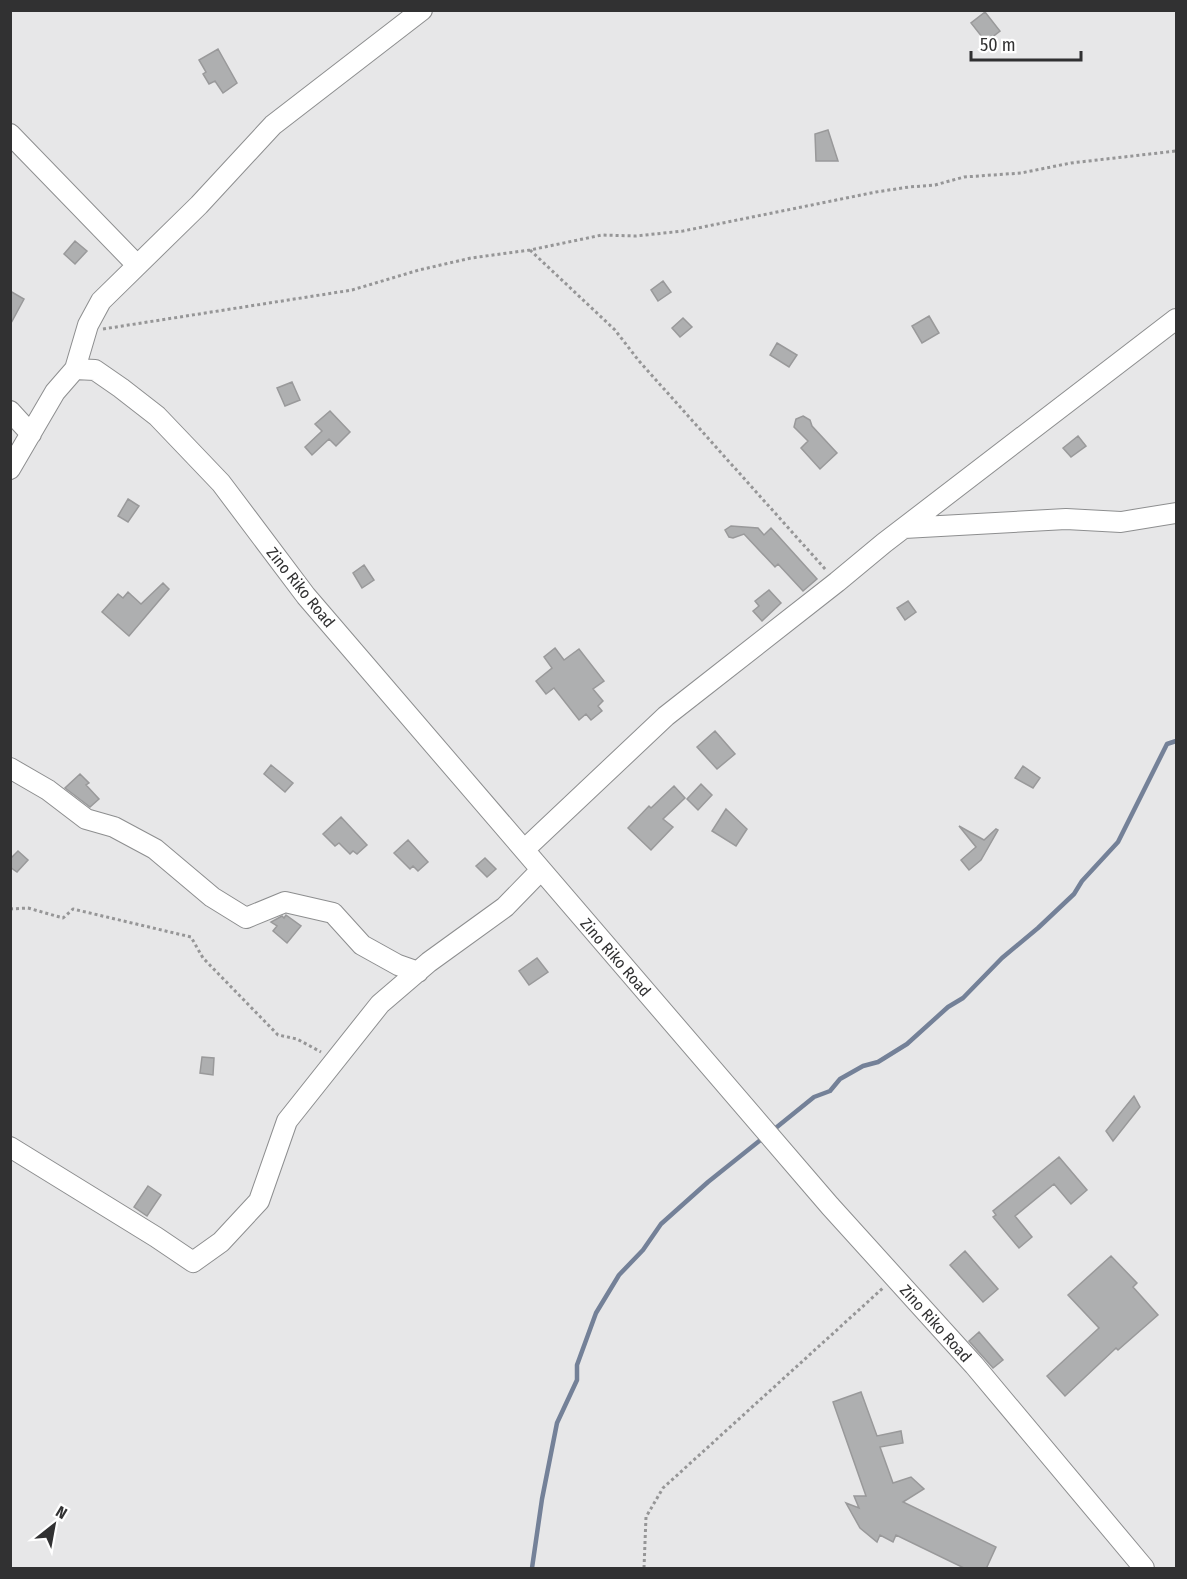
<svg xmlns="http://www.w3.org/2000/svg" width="1187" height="1579" font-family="'Fira Sans Condensed',sans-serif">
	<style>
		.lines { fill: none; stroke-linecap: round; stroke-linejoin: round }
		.stream { stroke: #748198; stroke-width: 4.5 }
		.building { fill: #aeafb0; stroke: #99999a; stroke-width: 1.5 }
		.minor-casing { stroke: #8d8e8f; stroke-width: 22 }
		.path { stroke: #969697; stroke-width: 3; stroke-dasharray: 3 3; stroke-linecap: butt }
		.minor { stroke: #fff; stroke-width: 20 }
		.labels { text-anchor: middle; stroke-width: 4.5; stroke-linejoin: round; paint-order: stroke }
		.street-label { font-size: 16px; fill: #313132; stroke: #fff }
	</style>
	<rect width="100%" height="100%" fill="#e7e7e8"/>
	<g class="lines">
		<path class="stream" d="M772 1131 814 1097 830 1091 840 1079 863 1066 878 1062 907 1044 948 1007 963 998 1002 958 1038 928 1074 894 1082 881 1118 842 1167 744 1176 741
			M532 1568 542 1499 557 1423 577 1380V1365L596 1313 619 1275 643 1250 661 1224 708 1182 763 1138"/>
	</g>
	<path class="building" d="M985 12 1000 31 986 42 971 23Z
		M218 49 237 83 223 93 215 81 209 84 203 74 206 72 199 60Z
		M828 130 838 161H816L815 134Z
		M75 241 87 251 75 264 64 254Z
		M663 281 671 292 658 301 651 290Z
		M10 291 24 299 10 325Z
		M929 316 939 333 922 343 912 326Z
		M683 318 692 327 680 337 672 328Z
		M777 343 797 355 789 367 770 355Z
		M292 382 300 400 285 406 277 388Z
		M330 411 350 432 336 446 329 439 312 455 305 447 322 431 315 424Z
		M803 416 810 420 812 426 837 453 820 469 801 448 808 441 794 427 796 419Z
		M1078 436 1086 446 1071 457 1063 448Z
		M128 499 139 506 128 522 118 516Z
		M731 526 758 528 764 535 771 528 817 579 803 591 778 564 775 567 744 534 733 538 729 537 725 530Z
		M364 565 374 580 362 588 353 573Z
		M163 583 169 589 129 636 102 612 118 594 123 598 128 592 141 604Z
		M769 590 781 603 762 621 753 611 759 606 755 601Z
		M908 601 916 612 905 620 897 608Z
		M555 648 564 660 579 649 604 681 593 689 603 701 598 706 602 711 591 720 586 714 579 720 554 688 546 694 536 681 552 668 544 657Z
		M715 731 735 754 717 769 697 747Z
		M271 765 293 783 285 792 264 774Z
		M1023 766 1040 778 1033 788 1015 778Z
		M80 774 89 783 86 785 99 799 90 807 65 788Z
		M701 784 712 795 698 810 687 799Z
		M674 786 685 798 663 819 673 827 651 850 628 828 649 806 651 808Z
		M726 809 747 829 736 846 712 831Z
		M341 817 367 845 357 854 353 851 350 854 339 843 335 846 323 834Z
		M959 826 984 840 996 829 998 830 981 860 969 870 961 860 976 847Z
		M408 840 428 862 418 871 413 866 410 869 394 853Z
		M18 851 28 860 17 872 10 867V859Z
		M485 858 496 869 487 877 476 866Z
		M286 915 301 926 287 943 273 931 277 926 271 922 282 916 284 918Z
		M537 958 548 972 529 985 519 971Z
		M202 1057 214 1058 213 1075 200 1073Z
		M1134 1096 1140 1107 1113 1141 1106 1131Z
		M1059 1157 1087 1190 1071 1204 1054 1184 1015 1216 1032 1237 1019 1248 993 1217 996 1215 993 1211Z
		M148 1186 161 1195 147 1216 134 1207Z
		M965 1251 998 1289 983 1302 950 1265Z
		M1111 1256 1137 1283 1133 1287 1158 1315 1118 1350 1116 1348 1065 1396 1047 1376 1099 1328 1068 1295Z
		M979 1332 1003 1360 993 1368 969 1341Z
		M861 1392 877 1436 901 1431 903 1443 880 1447 893 1483 911 1477 924 1489 903 1502 996 1547 986 1569H966L896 1535 893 1542 880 1535 877 1542 860 1528 846 1503 859 1508 854 1496H866L833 1402Z"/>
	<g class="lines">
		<g class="minor-casing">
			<path id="minor" d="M10 134 137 265
				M75 369 95 370 121 388 157 416 221 483 306 596 830 1206 974 1365 1144 1568
				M10 411 31 434
				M10 469 55 392 75 369 88 325 101 301 199 205 273 125 422 10
				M904 528 1066 519 1121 522 1176 513
				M10 768 48 790 86 819 114 827 155 849 212 897 246 918 285 902 333 913 362 945 398 965 418 972
				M525 849 666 716 837 582 884 543 1176 319
				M10 1147 156 1237 193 1262 221 1242 259 1201 287 1121 380 1004 429 962 505 907 541 870"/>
		</g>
		<path class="path" d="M530 250 615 330 639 361 826 570
			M103 329 352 290 419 270 471 258 530 250 602 235 636 236 683 231 876 192 909 187 935 185 964 177 1021 173 1071 163 1176 151
			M10 909 28 908 63 918 73 909 191 937 203 958 278 1035 297 1039 321 1052
			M644 1568 646 1517 663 1488 883 1288"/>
		<use href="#minor" class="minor"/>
	</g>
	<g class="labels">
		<g class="street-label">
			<text transform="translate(301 587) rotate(51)" y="6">Zino Riko Road</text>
			<text transform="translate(616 957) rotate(49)" y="6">Zino Riko Road</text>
			<text transform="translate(936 1323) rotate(48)" y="6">Zino Riko Road</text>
		</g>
	</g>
	<rect width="1187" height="1579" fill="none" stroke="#313132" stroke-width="24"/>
	<g transform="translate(54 1525) rotate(31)" stroke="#ffffff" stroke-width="4.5" paint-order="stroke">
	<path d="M0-4.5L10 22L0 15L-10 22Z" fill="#313132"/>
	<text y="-9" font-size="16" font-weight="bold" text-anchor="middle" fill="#313132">N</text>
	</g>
	<path d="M971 51v9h110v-9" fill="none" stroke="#313132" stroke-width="3"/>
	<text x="980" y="51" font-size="18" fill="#313132" stroke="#ffffff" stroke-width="4.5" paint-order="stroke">50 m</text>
</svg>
